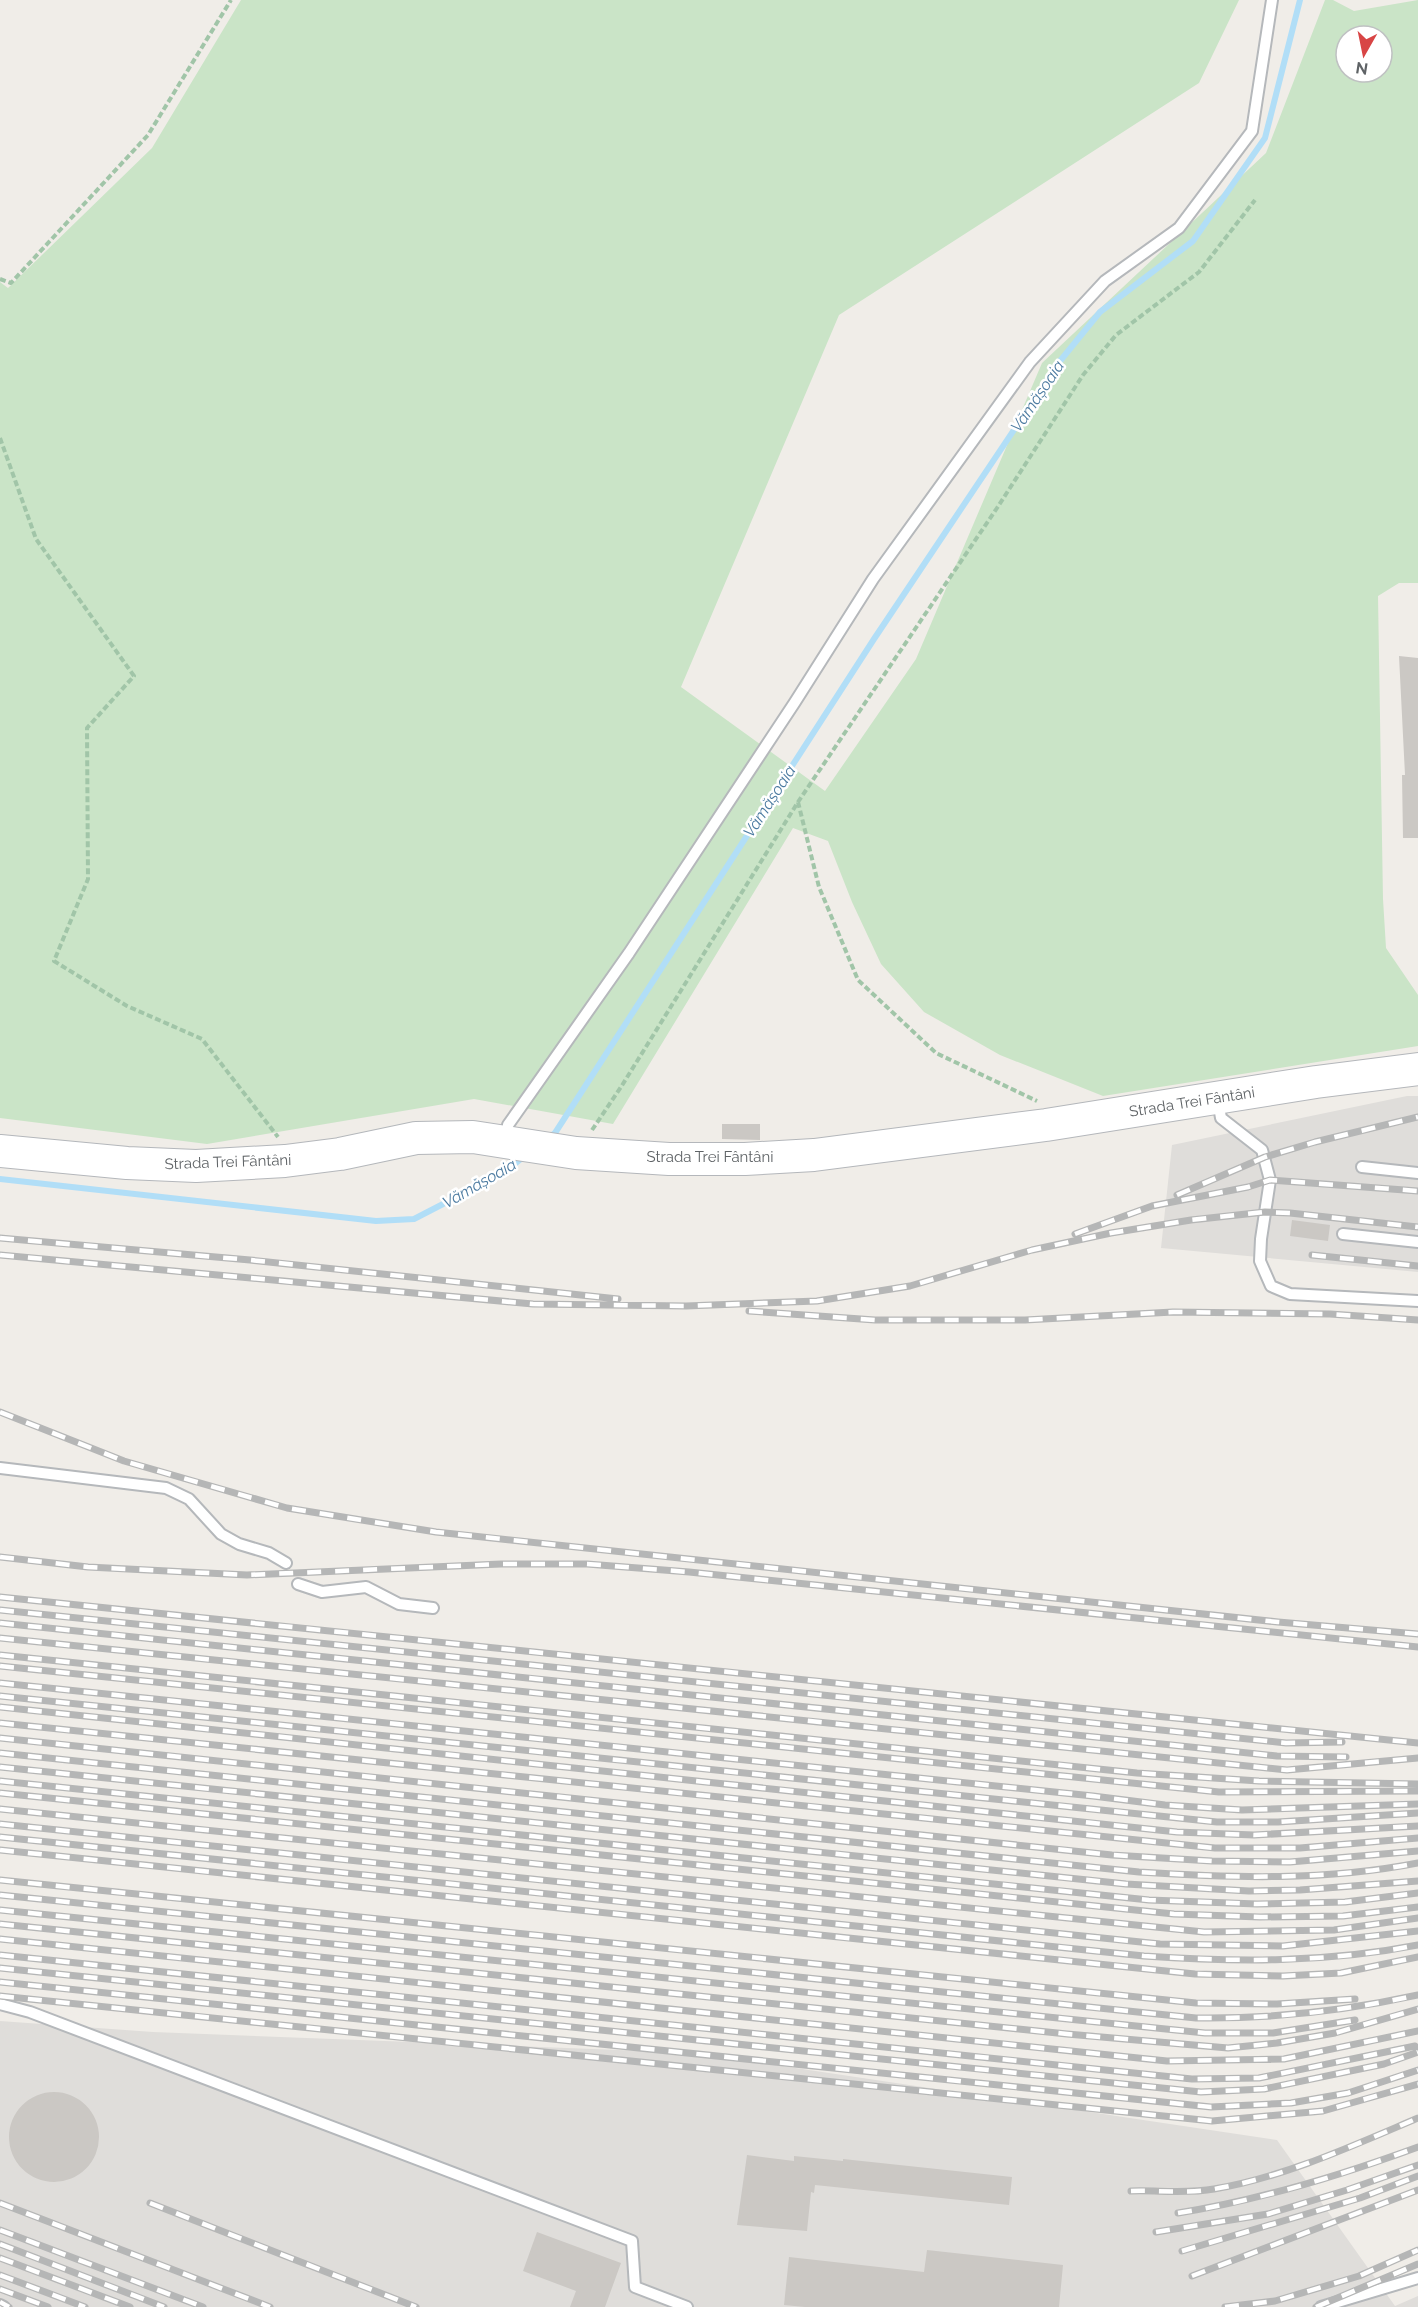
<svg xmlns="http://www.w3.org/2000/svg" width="1418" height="2307" font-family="Raleway,sans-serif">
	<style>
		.industrial { fill: #dfddda }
		.green { fill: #cae4c7; fill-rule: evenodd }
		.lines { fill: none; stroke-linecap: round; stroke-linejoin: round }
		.stream { stroke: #b1def7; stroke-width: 6 }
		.building { fill: #cbc8c4 }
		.service-casing { stroke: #b5b8bb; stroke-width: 14 }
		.secondary-casing { stroke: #b4b7bb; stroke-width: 34 }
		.path { stroke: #a1c5a8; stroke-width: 4; stroke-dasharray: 6 3; stroke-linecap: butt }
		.service { stroke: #fff; stroke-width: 10 }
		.secondary { stroke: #fff; stroke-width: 32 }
		.rail-casing { stroke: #b5b6b6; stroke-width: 7 }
		.rail { stroke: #fff; stroke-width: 4.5; stroke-dasharray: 14; stroke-linecap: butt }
		.labels { text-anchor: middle; stroke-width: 5; stroke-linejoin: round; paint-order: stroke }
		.street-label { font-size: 15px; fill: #5f6366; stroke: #fff }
		.water-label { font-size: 16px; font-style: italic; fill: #4b7aa0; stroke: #fff }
	</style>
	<rect width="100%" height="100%" fill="#f0ede8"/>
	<path class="industrial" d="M1407 1096H1418V1272L1161 1248 1172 1145Z
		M0 2021 153 2032 696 2053 1277 2140 1395 2306 1418 2296V2307H0Z"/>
	<path class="green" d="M241 0H1239L1199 83 839 315 681 687 825 791 916 659 1042 363 1266 153 1325 0H1333L1354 11 1418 0V583H1399L1378 596 1383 899 1386 948 1418 995V1046L1103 1096 1000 1055 924 1012 881 964 852 902 828 841 793 828 613 1124 474 1099 207 1144 0 1118V282L8 288 152 148ZM1346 36H1382V72H1346Z"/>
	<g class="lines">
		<path class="stream" d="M548 1138 555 1133 874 639 1060 361 1100 312 1193 241 1265 138 1300 0
			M0 1179 376 1221 414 1219 503 1173 526 1155"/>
	</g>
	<path class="building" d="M1399 656 1418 658V838H1403L1402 775H1405Z
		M722 1124H760V1140L722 1139Z
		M1292 1220 1330 1225 1328 1241 1290 1236Z
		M9 2137a45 45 0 1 1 90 0a45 45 0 1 1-90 0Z
		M747 2155 794 2161V2156L843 2161V2159L1012 2177 1009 2205 815 2185 814 2193 811 2192 807 2231 737 2225Z
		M537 2232 621 2263 605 2307H570L576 2291 523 2271Z
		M927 2250 1063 2265 1059 2307H805L784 2305 789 2257 924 2272Z"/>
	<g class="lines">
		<g class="service-casing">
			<path id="service" d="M1218 1101 1221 1118 1262 1150 1270 1180 1261 1239 1260 1261 1271 1286 1290 1294 1418 1301
				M506 1140 508 1125 629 953 795 702 873 579 1030 362 1105 281 1179 228 1252 131 1272 0
				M1362 1167 1418 1173
				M1343 1234 1418 1242
				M0 1468 166 1488 189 1499 221 1534 239 1544 269 1553 286 1563
				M298 1584 322 1592 366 1587 399 1604 433 1608
				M0 2004 30 2012 632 2241 635 2287 687 2307
				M0 2305 4 2307
				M1321 2307 1418 2278"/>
		</g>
		<g class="secondary-casing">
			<path id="secondary" d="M0 1151 127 1163 196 1166 285 1161 340 1154 416 1138 473 1137 576 1153 669 1159H745L814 1155 1046 1125 1316 1082 1418 1069"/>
		</g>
		<path class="path" d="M0 279 11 283 148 135 231 0
			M0 438 36 539 134 676 87 728 88 879 54 961 127 1006 202 1039 278 1137
			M798 802 819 887 858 980 936 1053 1037 1101
			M592 1130 621 1087 798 802 997 508 1083 375 1116 335 1199 272 1255 200"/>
		<use href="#service" class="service"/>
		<use href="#secondary" class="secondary"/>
		<g class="rail-casing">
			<path id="rail" d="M1177 1195 1265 1157 1315 1142 1418 1117
				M1075 1234 1152 1206 1248 1187 1270 1180 1418 1191
				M0 1238 250 1260 618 1299
				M0 1255 533 1304 686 1306 817 1301 910 1286 1032 1250 1111 1233 1191 1220 1265 1212 1290 1213 1418 1227
				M1312 1255 1418 1266
				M749 1311 875 1320H1025L1173 1312 1330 1314 1418 1320
				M0 1412 124 1461 287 1508 436 1532 1278 1622 1418 1634
				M0 1557 88 1567 247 1575 501 1564H587L689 1572 1418 1647
				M0 1597 1418 1743
				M0 1610 1286 1743 1342 1742
				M0 1623 1277 1756 1346 1757
				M0 1638 1287 1770 1418 1758
				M0 1655 1137 1773 1259 1781 1418 1784
				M0 1666 1219 1792 1418 1791
				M0 1683 1093 1796 1165 1805 1242 1810 1418 1804
				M0 1696 1217 1822H1278L1418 1813
				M0 1707 1177 1832 1254 1835 1418 1826
				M0 1723 1215 1848H1300L1418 1838
				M0 1738 1112 1855 1212 1861 1290 1862 1418 1851
				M0 1753 1139 1872C1232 1878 1326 1881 1418 1863
				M0 1767 1126 1884 1249 1891 1300 1890 1418 1881
				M0 1781 1149 1900 1257 1904 1345 1902 1418 1893
				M0 1793 1174 1914 1260 1917 1343 1916 1418 1907
				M0 1809 1204 1932 1334 1930 1418 1918
				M0 1824 1160 1944 1283 1946 1418 1931
				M0 1837 1144 1956C1236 1962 1327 1963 1418 1945
				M0 1850 1195 1974 1283 1976 1341 1973 1418 1957
				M0 1880 1196 2003 1277 2004 1355 1999
				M0 1895 1196 2018C1271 2019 1345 2011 1418 1995
				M0 1910 1205 2033H1273L1355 2020
				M0 1924 1067 2034 1228 2048 1277 2043 1335 2033 1418 2009
				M0 1939 1167 2061 1284 2059 1418 2031
				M0 1955 1192 2079 1259 2078 1415 2046
				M0 1968 1201 2092 1264 2089 1384 2064 1418 2052
				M0 1982 1211 2107 1291 2103 1348 2093 1418 2070
				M0 1996 1212 2121 1323 2111 1418 2084
				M1131 2191C1157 2190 1187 2194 1214 2189 1285 2177 1352 2146 1418 2118
				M0 2203 270 2307
				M150 2203 416 2307
				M1178 2213C1261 2200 1339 2176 1418 2147
				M0 2230 203 2307
				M1156 2232 1268 2214 1347 2190 1418 2165
				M0 2244 164 2307
				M1182 2251 1360 2198 1418 2176
				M0 2258 130 2307
				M0 2275 85 2307
				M1192 2276 1418 2190
				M0 2289 48 2307
				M0 2302 9 2307
				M1225 2307 1275 2301 1359 2276 1418 2250
				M1316 2307 1418 2264"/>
		</g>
		<use href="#rail" class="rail"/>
	</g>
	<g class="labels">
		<g class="street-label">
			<text transform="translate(1192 1102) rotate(-9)" y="5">Strada Trei Fântâni</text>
			<text x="710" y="1162">Strada Trei Fântâni</text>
			<text transform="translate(228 1162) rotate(-2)" y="5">Strada Trei Fântâni</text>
		</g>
		<g class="water-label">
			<text transform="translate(1037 396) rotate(-56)" y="6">Vămășoaia</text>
			<text transform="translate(769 801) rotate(-57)" y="6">Vămășoaia</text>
			<text transform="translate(479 1183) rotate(-30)" y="6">Vămășoaia</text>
		</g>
	</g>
	<g transform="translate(1364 54) rotate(189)"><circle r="28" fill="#ffffff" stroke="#bfc1c2" stroke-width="1.5"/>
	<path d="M0-4.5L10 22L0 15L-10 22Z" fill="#d84545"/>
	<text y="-9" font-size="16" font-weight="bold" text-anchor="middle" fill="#5f6366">N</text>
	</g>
</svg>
